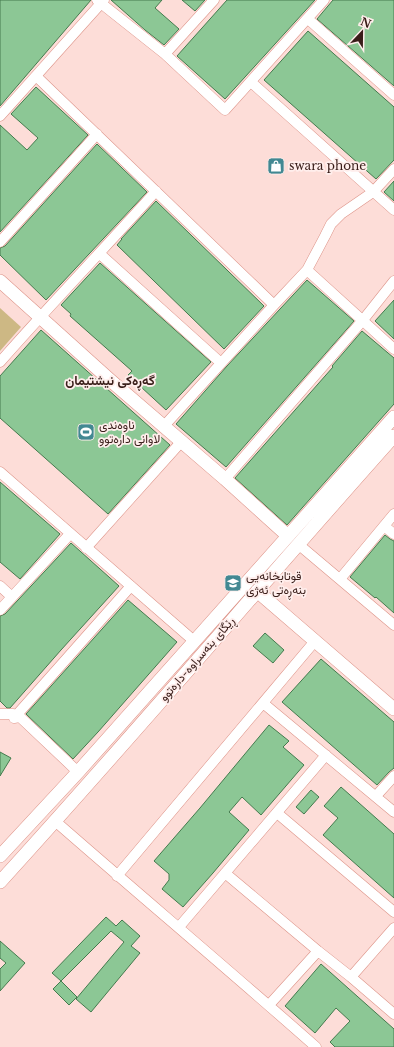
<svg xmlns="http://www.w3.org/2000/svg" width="394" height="1047" font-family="'Libre Baskerville',Vazirmatn,serif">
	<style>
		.green { fill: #cdb884 }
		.building { fill: #8cc795; stroke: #447b4e }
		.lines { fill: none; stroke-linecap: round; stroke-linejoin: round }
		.minor-casing { stroke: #dd9388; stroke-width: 11 }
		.tertiary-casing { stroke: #dd9388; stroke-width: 14 }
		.minor { stroke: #fff; stroke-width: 10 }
		.tertiary { stroke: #fff; stroke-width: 13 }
		.labels { text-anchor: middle; stroke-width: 3.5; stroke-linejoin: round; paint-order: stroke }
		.poi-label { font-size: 12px; fill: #391d19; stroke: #ffeeec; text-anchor: start }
		.street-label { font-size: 12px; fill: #391d19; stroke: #ffeeec }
		.neighbourhood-label { font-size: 13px; font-weight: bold; fill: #391d19; stroke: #ffeeec }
	</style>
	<rect width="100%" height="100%" fill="#fdddd8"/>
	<path class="green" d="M0 308 21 327 0 351Z"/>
	<path class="building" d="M0 0H91L0 106Z
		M111 0H162L155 8 179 29 164 45 145 30Z
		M182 0H205L195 11Z
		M227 0H315L225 99 177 56Z
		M333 0H394V86L317 19Z
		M308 31 394 107V160L376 179 264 80Z
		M36 87 88 135 0 232V125L27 150 38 138 11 114Z
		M97 144 147 192 46 300 0 255V248L5 246Z
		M394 181V201L384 192Z
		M156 201 264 306 224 349 117 245 122 239H121Z
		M100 263 211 362 166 410 128 375 132 371 70 316 71 314 61 305Z
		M307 280 354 321 226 467 176 424 227 366Z
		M394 300V339L375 321Z
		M41 330 170 445 108 514 0 418V376Z
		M362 331 394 358V404L287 525 235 478 333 367 332 366Z
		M0 482 60 534 20 579 0 562Z
		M385 535 390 539 394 541V613L376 597 375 598 350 577Z
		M71 543 119 586 61 650 10 708H7L0 701V616L5 614Z
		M128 600 177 642 98 732 73 759 26 714Z
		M265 633 284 650 273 663 253 646Z
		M321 659 394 722V768L389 772 377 785 282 702Z
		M269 725 289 741 283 747 304 765 261 815 242 797 229 812 249 830 213 873 183 907 162 889 169 880V874L154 861 200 808Z
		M0 752 11 758 0 776Z
		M341 787 394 834V898L323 835 338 818 324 806Z
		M311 790 319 797 304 814 296 807Z
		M106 917 116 926 122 920 140 936 131 946 140 953 91 1012 76 999 124 942 111 931 61 981 52 973Z
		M0 941 25 963 0 991V969L6 963 0 958Z
		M321 964 394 1029V1047H335L330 1042 350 1021 336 1008 315 1033 285 1006Z
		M61 981 77 997 69 1005 53 989Z"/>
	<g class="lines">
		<g class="minor-casing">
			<path id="minor" d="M97 0 165 54 225 110 324 0
				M308 19 394 95
				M165 54 214 0
				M36 76 274 305
				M251 82 394 210
				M0 116 104 0
				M0 242 97 134
				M100 254 221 363
				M307 270 394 349
				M0 362C51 304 104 249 156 191
				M164 426 274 305 307 270 325 236 331 224 341 214 373 192 394 169
				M0 472 194 641
				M225 479 363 320 394 281
				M384 526 394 534
				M298 544 394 625
				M86 548 182 441
				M340 579 394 514
				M0 586 12 597
				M0 610 70 534
				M263 703 394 812
				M0 714H13L14 718 20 717 78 772
				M14 718 131 586
				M376 796 394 776
				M277 813 394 912
				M55 821C142 897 230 971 316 1047
				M225 873 318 951 351 977 394 1014
				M117 876 315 641
				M179 927 326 755
				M351 977 394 928
				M269 1005 318 951"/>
		</g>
		<g class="tertiary-casing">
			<path id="tertiary" d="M0 281 110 380 225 479 288 536
				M257 591 394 709
				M0 856 78 772 394 417
				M0 882C134 735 262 584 394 436"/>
		</g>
		<use href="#minor" class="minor"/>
		<use href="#tertiary" class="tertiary"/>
	</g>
	<defs>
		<g id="shop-square" transform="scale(0.9)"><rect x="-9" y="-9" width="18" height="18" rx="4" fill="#428892" stroke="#ffeeec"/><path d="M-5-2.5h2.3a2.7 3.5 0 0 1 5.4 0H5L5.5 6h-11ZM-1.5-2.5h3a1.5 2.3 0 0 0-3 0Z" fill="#fff"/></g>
		<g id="stadium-square" transform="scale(0.9)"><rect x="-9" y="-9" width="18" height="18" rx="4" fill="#428892" stroke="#ffeeec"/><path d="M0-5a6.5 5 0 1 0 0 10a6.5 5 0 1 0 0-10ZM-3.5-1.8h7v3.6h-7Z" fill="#fff"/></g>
		<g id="school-square" transform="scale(0.9)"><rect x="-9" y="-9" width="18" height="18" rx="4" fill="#428892" stroke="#ffeeec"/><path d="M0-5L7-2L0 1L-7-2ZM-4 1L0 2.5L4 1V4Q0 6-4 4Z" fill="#fff"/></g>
	</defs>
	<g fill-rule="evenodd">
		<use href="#shop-square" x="276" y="166"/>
		<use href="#stadium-square" x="86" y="432"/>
		<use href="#school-square" x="233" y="583"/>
	</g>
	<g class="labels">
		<g class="poi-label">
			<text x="289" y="170">swara phone</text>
			<text x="99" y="429">ناوەندی<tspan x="99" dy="14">لاوانی دارەتوو</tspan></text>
			<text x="246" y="580">قوتابخانەیی<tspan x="246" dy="14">بنەڕەتی ئەژی</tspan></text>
		</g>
		<g class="street-label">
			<text transform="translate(197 659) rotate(-49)" y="4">ڕێگای بنەسراوە-دارەتوو</text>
		</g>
		<g class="neighbourhood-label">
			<text x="110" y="385">گەڕەکی نیشتیمان</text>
		</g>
	</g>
	<g transform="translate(362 32) rotate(22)" stroke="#ffeeec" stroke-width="3" paint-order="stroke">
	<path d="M0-3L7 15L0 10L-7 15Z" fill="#391d19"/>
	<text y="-6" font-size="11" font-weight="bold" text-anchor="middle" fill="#391d19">N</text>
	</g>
</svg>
